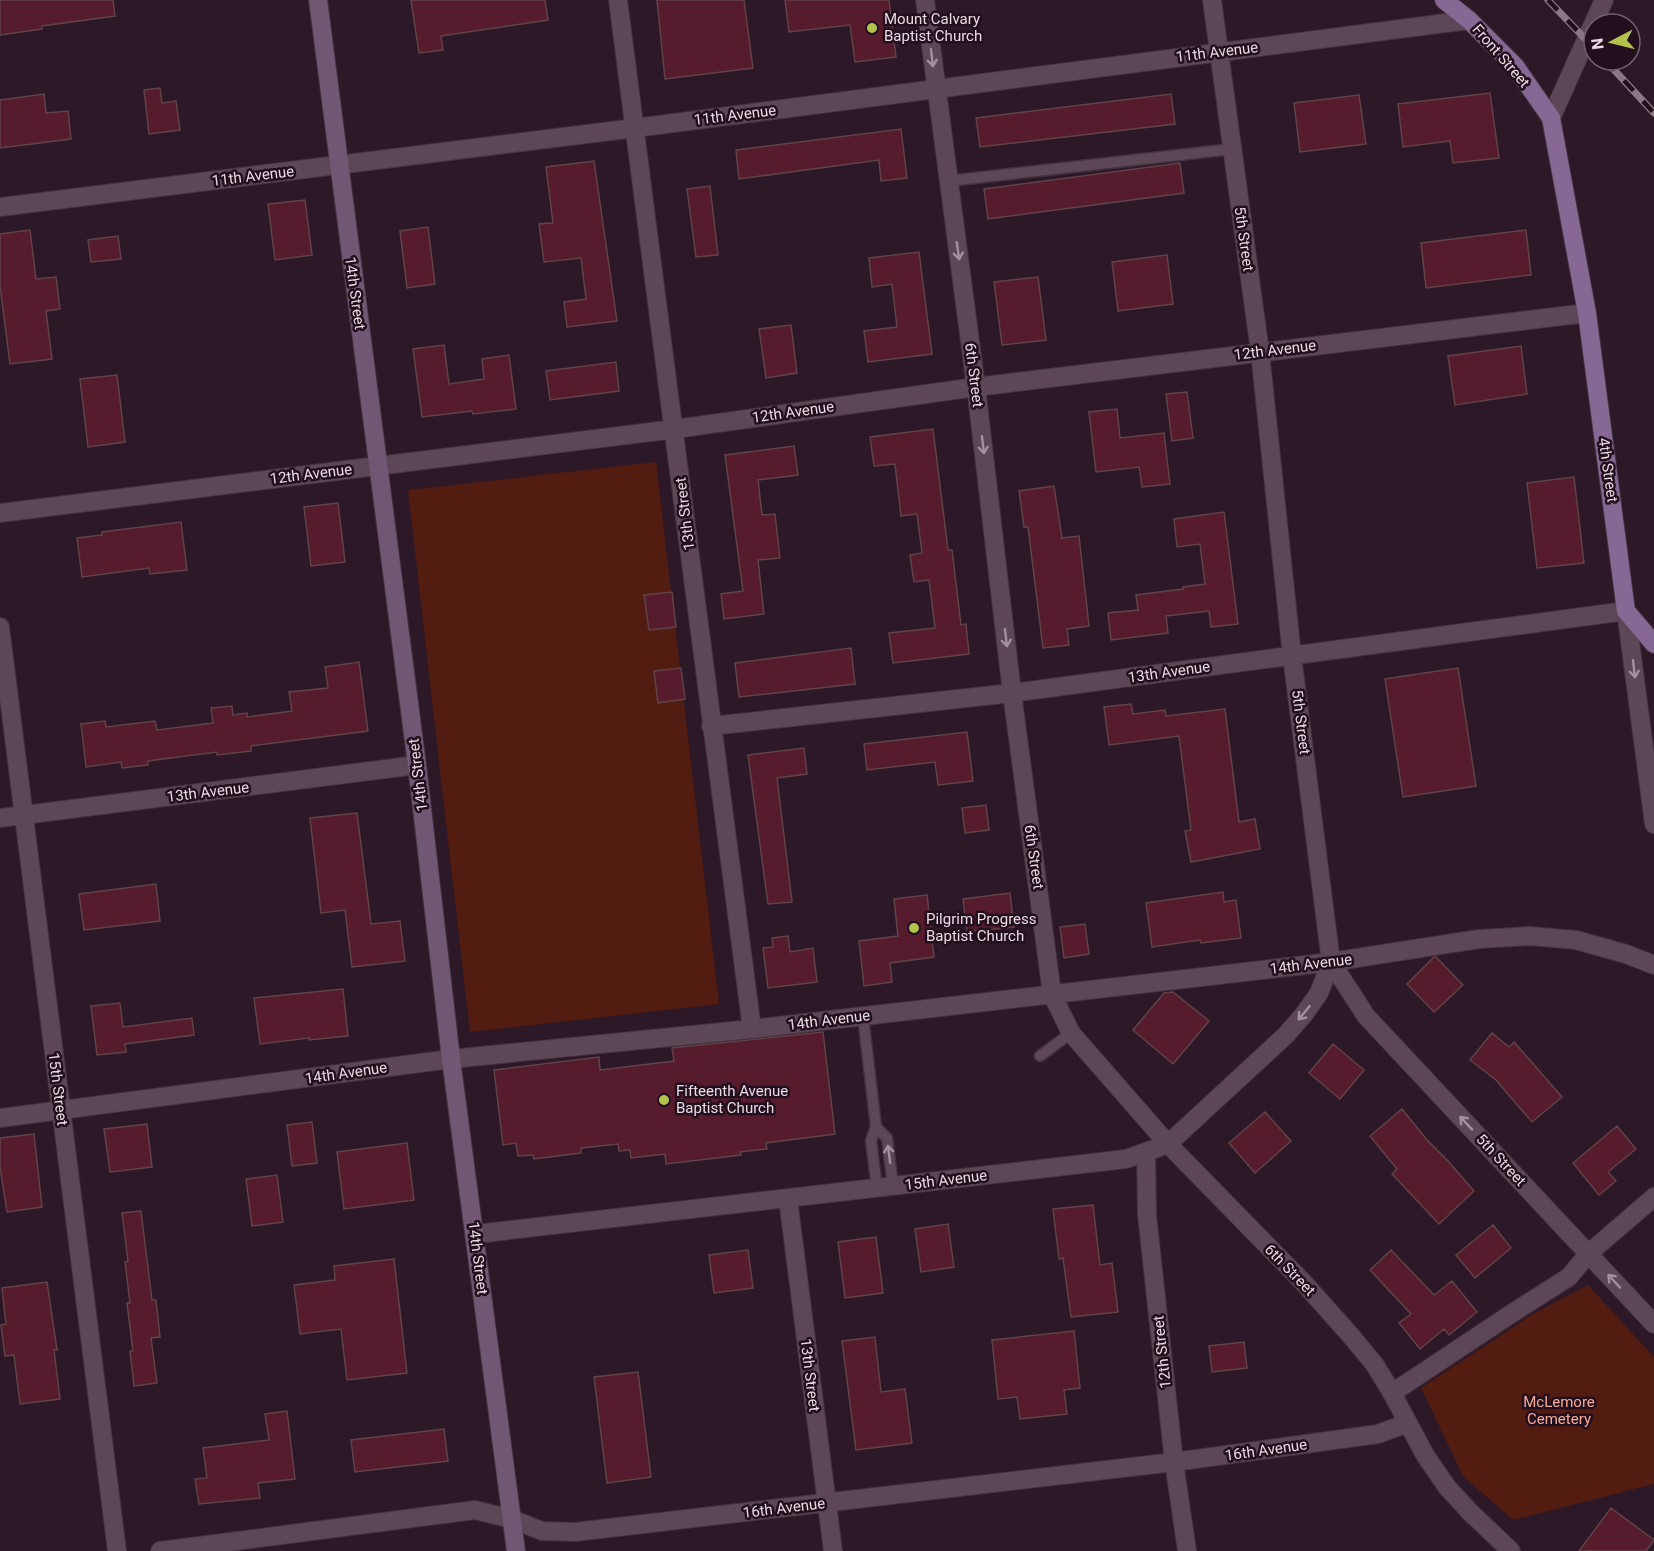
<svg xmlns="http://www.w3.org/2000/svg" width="1654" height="1551" font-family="Roboto,sans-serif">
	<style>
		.green { fill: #531c11 }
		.building { fill: #561b2c; stroke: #604349; stroke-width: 1.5 }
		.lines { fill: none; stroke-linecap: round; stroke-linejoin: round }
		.lane-casing { stroke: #43323e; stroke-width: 13 }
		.street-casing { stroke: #43323e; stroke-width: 20 }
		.secondary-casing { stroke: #43323e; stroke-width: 20 }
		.primary-casing { stroke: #43323e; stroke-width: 20 }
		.lane { stroke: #5d4656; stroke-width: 10 }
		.street { stroke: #5d4656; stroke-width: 18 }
		.secondary { stroke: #725775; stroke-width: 18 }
		.primary { stroke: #876894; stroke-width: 18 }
		.rail-casing { stroke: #8a7985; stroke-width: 7 }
		.rail { stroke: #220f1d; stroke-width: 4.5; stroke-dasharray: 14; stroke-linecap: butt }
		.oneway { stroke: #a3909d }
		.poi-dot { fill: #b3c24b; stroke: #220f1d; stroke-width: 2 }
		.labels { text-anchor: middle; stroke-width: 5; stroke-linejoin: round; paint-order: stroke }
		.poi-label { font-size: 15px; fill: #e9dae4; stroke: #220f1d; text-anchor: start }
		.street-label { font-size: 15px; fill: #e9dae4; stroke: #220f1d }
		.park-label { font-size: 15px; fill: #f7aa99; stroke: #220f1d }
	</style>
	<rect width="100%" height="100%" fill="#2c1827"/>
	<path class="green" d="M656 462 719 1004 470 1032 408 490Z
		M1588 1285 1654 1357V1484L1513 1520 1463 1476 1421 1388 1533 1314Z"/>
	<path class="building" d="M0 0H113L115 16 42 26V29L0 35Z
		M411 0H545L548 20 441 36 443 50 419 53Z
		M657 0H744L753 68 665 79Z
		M785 0H889L896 57 855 62 850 25 789 32Z
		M160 88 162 103 176 101 180 130 149 134 144 90Z
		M1490 93 1499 158 1453 163 1450 141 1403 147 1398 104Z
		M44 94 46 113 68 111 71 139 0 148V100Z
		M1171 94 1175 124 980 147 976 118Z
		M1359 95 1366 144 1300 152 1294 103Z
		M901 129 907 178 881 181 879 160 739 179 736 150Z
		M594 161 617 321 567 327 564 302 586 299 581 258 544 262 539 224 553 223 546 167Z
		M1180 163 1184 193 988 219 984 189Z
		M710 186 718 255 696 257 687 189Z
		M305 200 312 255 275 260 268 204Z
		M428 227 435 284 407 288 400 231Z
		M30 230 36 279 56 277 60 309 46 311 52 359 10 364 0 286V234Z
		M1526 230 1531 275 1426 288 1421 243Z
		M118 236 121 259 91 262 88 240Z
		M919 252 932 354 868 362 864 331 897 327 892 284 872 287 869 258Z
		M1167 255 1173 304 1118 311 1112 262Z
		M1038 277 1046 340 1002 345 994 282Z
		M791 325 797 373 766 378 759 329Z
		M444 345 449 384 484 379 482 359 509 355 516 409 473 414 472 411 422 417 413 349Z
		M1521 346 1527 394 1455 405 1448 356Z
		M616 362 619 391 550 400 546 371Z
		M117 375 125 442 88 447 80 379Z
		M1187 392 1193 438 1172 441 1166 394Z
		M1117 409 1120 438 1164 433 1170 484 1142 487 1139 467 1096 472 1089 412Z
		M933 429 948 550H952L961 625 966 624 969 654 893 663 889 633 935 628 929 580 914 582 910 555 922 553 917 514 901 516 895 464 874 466 870 437Z
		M794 446 798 475 758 480 762 515 775 514 780 558 758 560 764 614 724 619 721 594 743 591 725 455Z
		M1574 477 1584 563 1537 568 1527 483Z
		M1054 486 1062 538 1079 536 1089 626 1067 629 1069 645 1043 648 1028 527H1024L1019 491Z
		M338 503 345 562 311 566 304 507Z
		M1224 512 1238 624 1211 627 1209 611 1166 616 1168 633 1111 640 1108 613 1138 610 1136 595 1183 589V587L1205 584 1200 544 1177 547 1174 519Z
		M181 522 187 570 150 574 149 568 82 577 77 538 102 535V532Z
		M672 592 676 627 649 630 644 595Z
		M851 648 855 684 739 697 735 663Z
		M359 662 368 731 251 746V751L217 755V752L148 761V765L122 768 121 762 86 767 81 724 105 721 106 727 155 721 157 730 213 723 211 708 232 706 233 715 247 713V717L292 711 289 692 328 688 325 667Z
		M681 668 685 699 658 703 654 671Z
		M1458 668 1476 786 1403 797 1385 679Z
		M1131 704 1133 714 1165 710 1166 716 1225 709 1239 822 1255 819 1260 849 1191 862 1185 831 1191 830 1179 736 1109 745 1104 707Z
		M967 732 973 781 938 785 935 762 867 770 864 744Z
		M804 748 807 774 777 778 792 902 768 904 748 755Z
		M986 805 989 830 965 833 962 808Z
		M357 813 371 924 400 921 405 961 352 967 345 910 321 913 310 818Z
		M156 884 160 921 84 930 79 894Z
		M1223 892 1224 902 1236 900 1241 938 1201 943 1200 940 1152 947 1146 903Z
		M1010 893 1014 927 967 932 963 899Z
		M927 895 934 957 890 963 892 982 864 986 859 941 898 936 894 899Z
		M1085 924 1089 954 1064 958 1060 927Z
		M788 936 790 952 813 948 817 982 768 988 763 948 773 947 772 938Z
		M1434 957H1436L1463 985 1434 1012 1407 984Z
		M343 989 348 1036 309 1040V1038L260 1044 254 998Z
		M1173 992 1209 1021 1173 1064 1133 1030 1164 993Z
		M120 1003 123 1027 192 1018 194 1035 125 1044 126 1052 97 1055 91 1006Z
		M823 1032 835 1134 766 1143 767 1149 740 1152 741 1155 666 1164 665 1154 631 1158 630 1150 619 1151 618 1144 581 1148V1153L534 1159 533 1155 518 1156 516 1143 503 1145 494 1070 599 1057 600 1070 674 1061 672 1048Z
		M1492 1033 1509 1047 1514 1042 1562 1097 1532 1122 1496 1080 1470 1060Z
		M1333 1044 1364 1070 1340 1099 1309 1073Z
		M1402 1109 1427 1140 1448 1161 1474 1191 1439 1224 1392 1174 1397 1169 1370 1136Z
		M1265 1112 1291 1141 1255 1173 1229 1143Z
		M312 1122 317 1163 292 1166 287 1125Z
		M147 1124 152 1167 110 1172 104 1129Z
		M1617 1126 1636 1149 1608 1172 1616 1181 1599 1195 1573 1163Z
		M34 1134 42 1207 7 1212 0 1167V1138Z
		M407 1143 414 1200 344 1209 337 1152Z
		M277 1175 283 1222 252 1226 246 1179Z
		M1093 1205 1100 1265 1112 1263 1118 1312 1071 1317 1063 1258 1059 1259 1053 1209Z
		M141 1211 152 1300H156L160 1337 151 1338 157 1383 134 1386 130 1351H133L127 1303H130L125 1262 128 1261 122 1213Z
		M948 1224 954 1267 921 1272 915 1229Z
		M1493 1225 1511 1248 1475 1278 1456 1255Z
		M876 1237 883 1293 845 1298 838 1242Z
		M748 1250 753 1288 714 1293 709 1255Z
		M1391 1250 1434 1295 1452 1281 1477 1312 1449 1335 1444 1329 1420 1349 1399 1323 1411 1314 1370 1270Z
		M394 1259 407 1373 347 1380 341 1329 300 1334 294 1285 335 1280 334 1266Z
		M47 1282 57 1350H54L60 1399 20 1404 14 1355 5 1356 1 1325 6 1324 2 1288Z
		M1074 1331 1080 1388 1064 1390 1067 1414 1020 1419 1017 1397 998 1399 992 1340Z
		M875 1337 881 1392 905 1389 912 1443 856 1450 842 1341Z
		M1244 1342 1247 1368 1212 1372 1209 1346Z
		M638 1372 651 1477 607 1483 594 1377Z
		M287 1411 295 1479 258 1483 260 1498 199 1504 195 1479 207 1478 203 1448 269 1440 265 1414Z
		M444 1429 448 1461 355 1472 351 1440Z
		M1611 1508 1654 1540 1646 1551H1579Z"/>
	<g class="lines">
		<g class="lane-casing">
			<path id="lane" d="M948 181 1232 149
				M863 1016 876 1127 871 1141 877 1188
				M1040 1056 1071 1033
				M876 1127 887 1138 893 1186"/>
		</g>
		<g class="street-casing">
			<path id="street" d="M618 0C663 343 705 686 752 1029
				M925 0 976 387 1012 693 1052 994 1071 1033 1168 1144 1303 1282 1352 1337 1375 1365 1392 1393 1425 1455 1447 1487 1470 1512 1511 1551
				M1212 0 1260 352 1292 656 1331 962 1366 1016 1654 1324
				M1551 118 1604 0
				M0 207 635 128 1469 20
				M0 513 675 429 976 387 1587 313
				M0 627 117 1551
				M711 726 1012 693 1626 611 1654 824
				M0 818 417 765
				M0 1118 451 1059 752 1029 1331 962 1479 939 1530 936 1576 940 1626 954 1654 965
				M1146 1152 1147 1215 1174 1462 1187 1551
				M788 1199 833 1551
				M476 1234 1126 1159 1168 1144 1286 1035 1305 1013 1319 993 1331 962
				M1392 1393 1514 1312 1569 1277 1588 1254 1654 1197
				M160 1551 475 1510 512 1519 542 1531 575 1532 1174 1462 1378 1434 1408 1423"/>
		</g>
		<g class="secondary-casing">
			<path id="secondary" d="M318 0 417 765 451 1059 516 1551"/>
		</g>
		<g class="primary-casing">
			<path id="primary" d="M1444 0 1469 20 1515 66 1551 118 1587 313 1626 611 1654 644"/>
		</g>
		<use href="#lane" class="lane"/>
		<use href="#street" class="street"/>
		<use href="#secondary" class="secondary"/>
		<use href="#primary" class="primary"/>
		<g class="rail-casing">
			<path id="rail" d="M1548 0 1594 48
				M1605 60 1654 113"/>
		</g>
		<use href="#rail" class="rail"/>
	</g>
	<defs><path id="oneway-shaft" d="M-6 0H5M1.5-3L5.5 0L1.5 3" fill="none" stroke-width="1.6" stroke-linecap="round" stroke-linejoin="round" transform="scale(1.5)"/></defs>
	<g class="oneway">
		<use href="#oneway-shaft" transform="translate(932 58) rotate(83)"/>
		<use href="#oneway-shaft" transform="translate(958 251) rotate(82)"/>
		<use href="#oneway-shaft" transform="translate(983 445) rotate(83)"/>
		<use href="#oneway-shaft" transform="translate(1006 638) rotate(83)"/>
		<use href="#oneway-shaft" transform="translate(1634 669) rotate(83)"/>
		<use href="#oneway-shaft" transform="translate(1304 1013) rotate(129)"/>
		<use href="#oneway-shaft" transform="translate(1466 1123) rotate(-133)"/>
		<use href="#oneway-shaft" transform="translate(889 1154) rotate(-97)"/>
		<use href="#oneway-shaft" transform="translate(1614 1281) rotate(-133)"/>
	</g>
	<g class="poi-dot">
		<circle cx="872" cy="28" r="6"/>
		<circle cx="914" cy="928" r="6"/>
		<circle cx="664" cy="1100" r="6"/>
	</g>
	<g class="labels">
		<g class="poi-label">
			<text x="884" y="24">Mount Calvary<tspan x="884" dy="17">Baptist Church</tspan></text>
			<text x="926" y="924">Pilgrim Progress<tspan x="926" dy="17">Baptist Church</tspan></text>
			<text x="676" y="1096">Fifteenth Avenue<tspan x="676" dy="17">Baptist Church</tspan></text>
		</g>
		<g class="street-label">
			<text transform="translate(1217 52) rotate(-7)" y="5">11th Avenue</text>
			<text transform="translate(1501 56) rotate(49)" y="5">Front Street</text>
			<text transform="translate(735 115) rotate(-7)" y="5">11th Avenue</text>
			<text transform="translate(253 176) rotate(-7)" y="5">11th Avenue</text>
			<text transform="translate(1244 239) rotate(82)" y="5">5th Street</text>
			<text transform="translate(355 293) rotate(82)" y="5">14th Street</text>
			<text transform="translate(1275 350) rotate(-7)" y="5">12th Avenue</text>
			<text transform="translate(974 375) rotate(83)" y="5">6th Street</text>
			<text transform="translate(793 412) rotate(-8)" y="5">12th Avenue</text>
			<text transform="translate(1608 470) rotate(82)" y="5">4th Street</text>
			<text transform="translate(311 474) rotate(-7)" y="5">12th Avenue</text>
			<text transform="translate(685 514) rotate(-97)" y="5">13th Street</text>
			<text transform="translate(1169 672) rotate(-8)" y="5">13th Avenue</text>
			<text transform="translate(1301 722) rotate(83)" y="5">5th Street</text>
			<text transform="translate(418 775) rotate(-97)" y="5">14th Street</text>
			<text transform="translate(208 792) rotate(-7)" y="5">13th Avenue</text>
			<text transform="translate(1034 857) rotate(82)" y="5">6th Street</text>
			<text transform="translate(1311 964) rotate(-7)" y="5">14th Avenue</text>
			<text transform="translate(829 1020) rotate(-7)" y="5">14th Avenue</text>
			<text transform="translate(346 1073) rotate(-8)" y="5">14th Avenue</text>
			<text transform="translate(58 1089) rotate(83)" y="5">15th Street</text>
			<text transform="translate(1501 1160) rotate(47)" y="5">5th Street</text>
			<text transform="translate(946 1180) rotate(-7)" y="5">15th Avenue</text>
			<text transform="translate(478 1258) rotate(83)" y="5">14th Street</text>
			<text transform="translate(1290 1270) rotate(46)" y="5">6th Street</text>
			<text transform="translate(1162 1352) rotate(-96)" y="5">12th Street</text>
			<text transform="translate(810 1375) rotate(83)" y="5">13th Street</text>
			<text transform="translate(1266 1450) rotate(-8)" y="5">16th Avenue</text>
			<text transform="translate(784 1508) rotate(-7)" y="5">16th Avenue</text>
		</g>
		<g class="park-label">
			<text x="1559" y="1407">McLemore<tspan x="1559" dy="17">Cemetery</tspan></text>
		</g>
	</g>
	<g transform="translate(1612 42) rotate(263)"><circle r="28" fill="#220f1d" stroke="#72606d" stroke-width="1.5"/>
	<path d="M0-4.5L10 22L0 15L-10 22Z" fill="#b3c24b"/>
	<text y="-9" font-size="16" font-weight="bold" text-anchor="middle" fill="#e9dae4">N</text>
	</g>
</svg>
